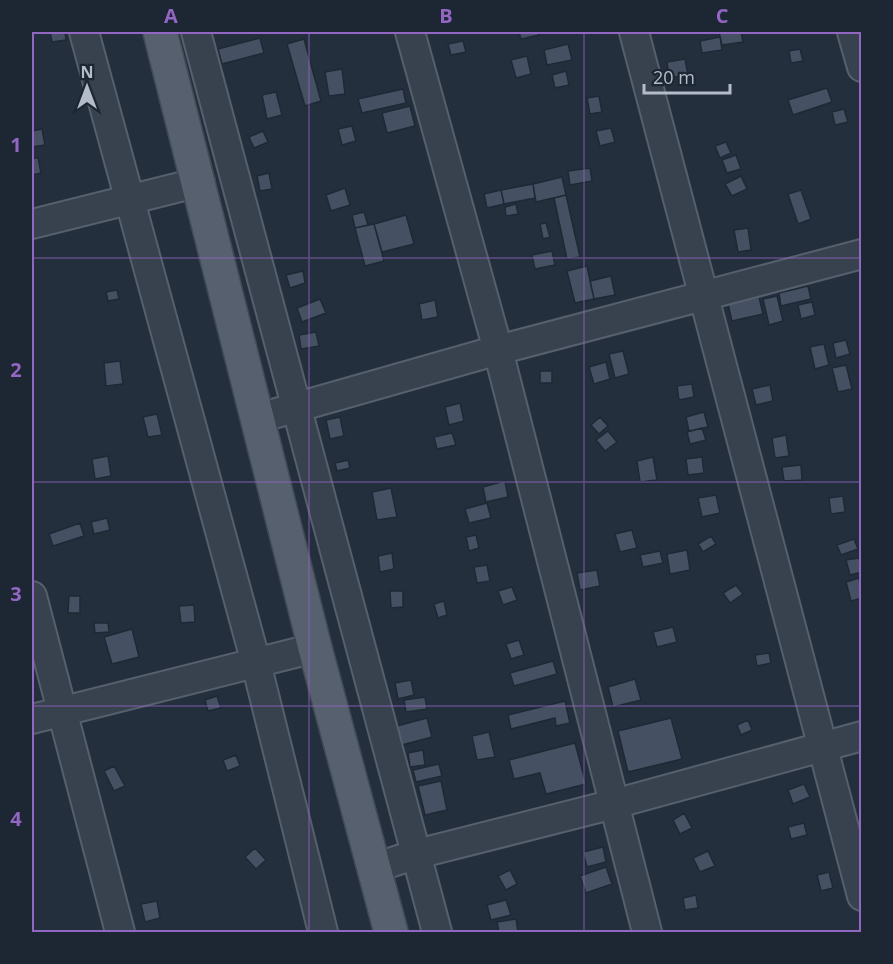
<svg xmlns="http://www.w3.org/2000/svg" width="893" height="964" font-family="'Open Sans',sans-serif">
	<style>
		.building { fill: #455162; stroke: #1f2835; stroke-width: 1.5 }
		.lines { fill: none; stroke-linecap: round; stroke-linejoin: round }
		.minor-casing { stroke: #565f6c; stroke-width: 32 }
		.primary-casing { stroke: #414a57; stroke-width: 36 }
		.minor { stroke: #38414e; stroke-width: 28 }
		.primary { stroke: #56606e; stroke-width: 33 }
		.grid { fill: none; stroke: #9266c3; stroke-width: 1.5; stroke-opacity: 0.55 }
		.neatline { fill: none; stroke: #9266c3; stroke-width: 2 }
		.grid-label { font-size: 20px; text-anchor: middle; font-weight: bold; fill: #9266c3 }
	</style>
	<rect width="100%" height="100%" fill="#242f3e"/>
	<path class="building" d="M50 32H65L66 40 52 42Z
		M519 32H538L539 35 521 39Z
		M719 32H741L743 42 722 45Z
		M720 37 722 50 702 53 700 41Z
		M260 38 264 53 222 64 218 49Z
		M304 39 321 101 305 106 287 44Z
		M463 41 466 52 451 55 448 44Z
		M568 44 572 60 547 65 544 50Z
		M800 49 803 61 791 63 789 51Z
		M527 56 531 74 516 78 511 60Z
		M685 59 688 75 669 78 667 62Z
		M342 69 345 94 329 96 325 72Z
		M566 71 569 85 555 88 552 75Z
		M827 88 832 102 793 115 788 100Z
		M403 89 406 103 362 113 358 99Z
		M276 92 282 115 267 119 262 95Z
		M599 96 602 112 590 114 587 98Z
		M410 106 415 126 387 133 382 113Z
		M844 109 848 122 835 125 832 112Z
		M352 126 356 141 342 145 338 129Z
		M611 128 615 142 600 146 596 131Z
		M42 129 45 145 32 147V131Z
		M263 131 268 142 254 148 249 137Z
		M726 142 731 153 720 158 715 146Z
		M736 155 741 169 727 173 722 160Z
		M38 157 41 173 32 175V159Z
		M590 168 592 181 570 185 568 171Z
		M269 173 272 189 260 191 257 176Z
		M741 176 747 189 732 196 725 184Z
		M562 177 566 195 536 202 533 184Z
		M533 184 535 198 504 204 501 190Z
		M345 188 350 205 331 211 326 195Z
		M501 190 504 204 487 208 484 194Z
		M801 190 811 219 798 224 788 194Z
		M566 195 580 257 567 259 554 198Z
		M516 204 518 214 506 216 505 207Z
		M364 212 368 225 355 228 352 215Z
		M406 215 414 244 382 252 374 224Z
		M546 223 550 237 543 239 540 224Z
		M374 224 384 261 365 266 355 228Z
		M748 228 751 250 738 252 734 230Z
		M552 251 555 265 535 269 532 255Z
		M587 266 594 299 575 303 567 271Z
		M303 271 305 283 290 288 286 275Z
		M611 276 615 295 594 299 590 281Z
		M808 286 811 299 781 306 779 293Z
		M117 290 119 299 108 301 106 292Z
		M777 296 783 321 769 325 763 299Z
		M759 297 763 314 732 321 728 304Z
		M320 299 326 313 302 322 297 308Z
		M435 300 438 317 422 320 419 304Z
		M812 302 815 315 801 319 798 305Z
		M316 332 319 346 301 349 299 335Z
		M846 340 850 354 836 358 833 343Z
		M824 344 829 365 815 369 810 347Z
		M623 351 629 374 615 378 609 354Z
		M120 361 123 384 106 386 104 363Z
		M606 362 610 379 594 384 589 367Z
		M846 365 852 389 838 392 832 368Z
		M540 371H552V383H540Z
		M692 384 694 397 679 400 677 386Z
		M770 385 773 401 756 405 752 389Z
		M460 403 464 421 449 425 445 407Z
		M704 412 708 427 689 431 686 417Z
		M157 414 162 435 148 437 143 417Z
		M340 417 344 436 330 439 326 420Z
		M600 417 608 426 599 434 591 425Z
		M702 428 706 440 690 444 687 432Z
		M608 431 617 442 605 451 596 440Z
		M452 433 456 445 437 449 434 437Z
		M786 435 789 456 775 458 772 438Z
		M108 456 111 476 95 479 92 459Z
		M653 457 657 480 640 482 637 461Z
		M702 457 704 473 688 475 686 459Z
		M348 460 350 468 337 471 335 463Z
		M801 465 802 480 784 481 782 467Z
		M505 481 508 497 486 502 483 487Z
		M391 488 397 517 377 520 372 492Z
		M716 495 720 513 702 517 698 498Z
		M843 496 845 512 831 514 829 498Z
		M487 503 491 518 469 523 465 509Z
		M107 518 110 530 94 534 91 522Z
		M80 523 84 536 53 546 49 534Z
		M632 530 637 548 620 552 615 534Z
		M476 535 479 548 469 551 466 537Z
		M711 536 716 544 703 552 698 544Z
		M854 539 858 549 841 555 837 545Z
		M687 550 690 570 670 574 667 554Z
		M660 551 663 563 643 567 640 555Z
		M392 553 394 569 380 572 378 556Z
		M859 558 862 572 850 575 846 560Z
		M487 565 490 581 477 583 474 567Z
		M597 570 600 586 580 590 577 573Z
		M859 578 862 598 851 601 846 582Z
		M736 585 743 594 730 603 723 593Z
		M512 587 517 600 503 605 498 591Z
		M390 591H403V607L391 608Z
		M69 596H80V613H68Z
		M444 601 447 615 438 618 434 604Z
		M194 605 195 622 181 623 179 606Z
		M94 623H108L109 632 95 633Z
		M673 627 677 642 657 647 653 632Z
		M132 629 139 657 112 664 104 637Z
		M519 640 524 655 511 659 506 644Z
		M769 653 771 663 757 666 755 655Z
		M553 661 557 674 514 686 510 673Z
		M635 679 641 700 613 707 608 687Z
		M411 680 414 695 398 699 395 683Z
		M217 696 221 708 208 711 205 700Z
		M425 697 427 709 406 712 404 700Z
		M565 701 570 723 556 726 555 718 511 729 508 715Z
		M427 718 432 737 402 745 397 726Z
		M671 718 682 759 628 772 618 731Z
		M748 720 752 730 741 735 737 725Z
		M489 732 495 757 477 760 472 736Z
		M575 743 586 784 546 794 540 773 514 779 509 760Z
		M423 750 425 765 410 767 408 753Z
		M236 755 240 766 227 771 223 760Z
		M439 764 442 776 416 782 413 770Z
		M114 766 125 786 114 791 104 771Z
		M441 781 447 810 425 815 418 786Z
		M804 784 810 797 793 804 788 790Z
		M684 813 692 828 680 834 673 820Z
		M804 823 807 835 791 839 788 827Z
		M603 847 606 862 587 867 583 852Z
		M255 848 266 860 256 869 245 857Z
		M708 851 715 866 700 872 693 858Z
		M606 867 612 884 586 893 580 876Z
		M510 870 517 884 506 890 498 876Z
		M829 872 833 888 821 891 817 875Z
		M696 895 698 908 685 910 683 898Z
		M506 900 511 915 491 920 487 905Z
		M157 901 160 918 145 922 141 904Z
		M516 919 518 932H499L497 922Z"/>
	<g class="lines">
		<g class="minor-casing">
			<path id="minor" d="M84 32 256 663 323 932
				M196 32 437 932
				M410 32 498 350 647 932
				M634 32 862 896
				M852 32 862 67
				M32 224 200 182
				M259 418 498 350 862 254
				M32 596 120 932
				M32 719 315 648
				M374 868 417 854 614 804 862 736"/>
		</g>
		<g class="primary-casing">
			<path id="primary" d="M160 32 315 648 391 932"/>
		</g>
		<use href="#minor" class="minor"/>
		<use href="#primary" class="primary"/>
	</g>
	<path class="grid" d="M309 32V932M584 32V932M32 258H862M32 482H862M32 706H862"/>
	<rect width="893" height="964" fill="none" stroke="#1d2633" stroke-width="66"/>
	<g transform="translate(87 87)" stroke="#1d2633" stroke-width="4.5" paint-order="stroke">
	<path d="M0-4.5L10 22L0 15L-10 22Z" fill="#b4bcc9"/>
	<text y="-9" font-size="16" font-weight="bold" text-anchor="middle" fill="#b4bcc9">N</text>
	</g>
	<path d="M644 84v9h86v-9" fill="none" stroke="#b4bcc9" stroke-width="3"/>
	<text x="653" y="84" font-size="18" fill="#b4bcc9" stroke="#1d2633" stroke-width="4.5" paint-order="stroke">20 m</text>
	<rect x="33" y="33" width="827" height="898" class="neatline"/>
	<g class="grid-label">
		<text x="171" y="23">A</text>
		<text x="446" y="23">B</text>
		<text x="722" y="23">C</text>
		<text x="16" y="152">1</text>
		<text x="16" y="377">2</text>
		<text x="16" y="601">3</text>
		<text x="16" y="826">4</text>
	</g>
</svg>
